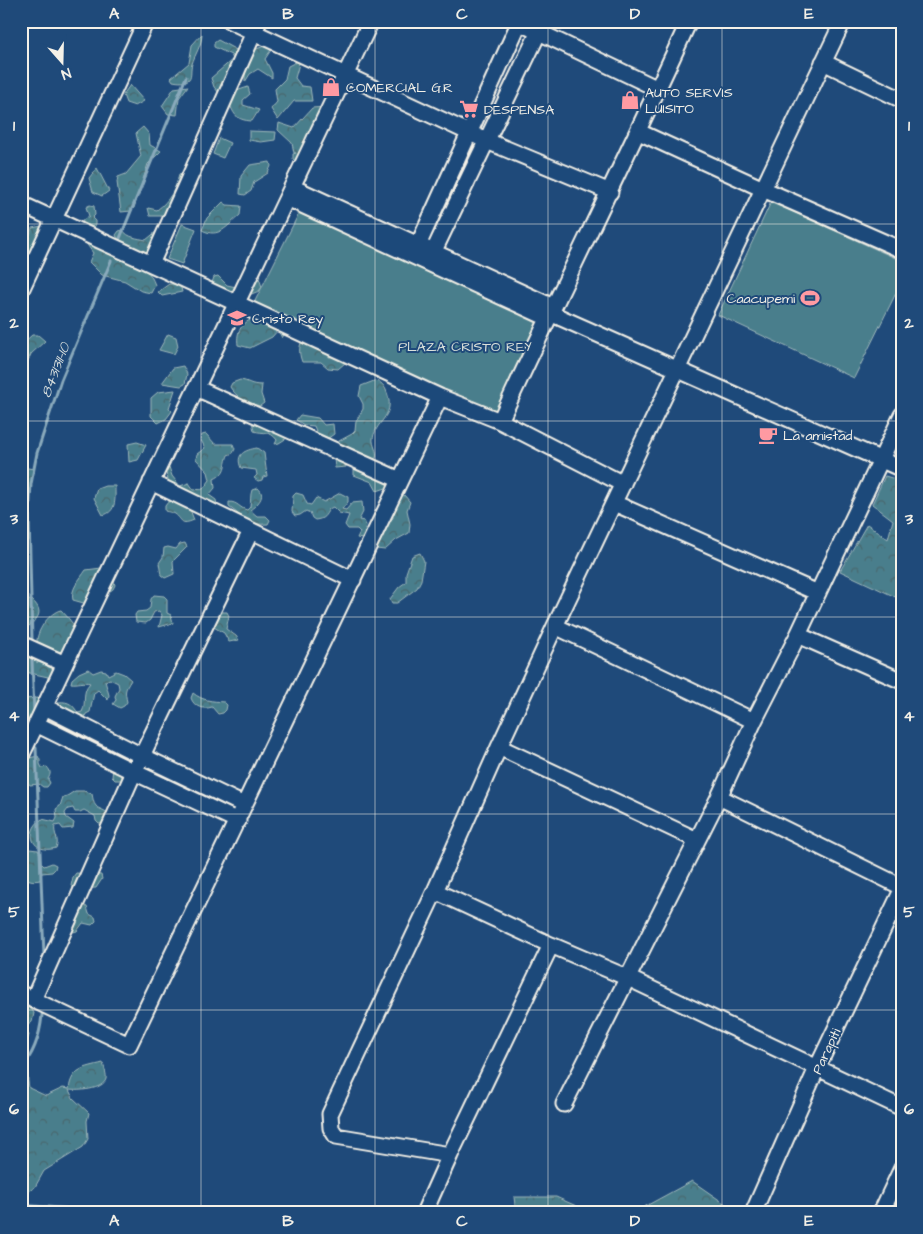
<svg xmlns="http://www.w3.org/2000/svg" width="923" height="1234" font-family="'Architects Daughter',sans-serif">
	<style>
		.green { fill: #4a7e8c; stroke: #9fb8ba }
		.forest { fill: url(#forest-crowns); stroke: #9fb8ba }
		.lines { fill: none; stroke-linecap: round; stroke-linejoin: round }
		.stream { stroke: #8aaabc; stroke-width: 3 }
		.minor-casing { stroke: #f4f1e8; stroke-width: 19 }
		.minor { stroke: #1f4a7a; stroke-width: 15 }
		.grid { fill: none; stroke: #f4f1e8; stroke-width: 1; stroke-opacity: 0.55 }
		.labels { text-anchor: middle; stroke-width: 4; stroke-linejoin: round; paint-order: stroke }
		.poi-label { font-size: 14px; fill: #f4f1e8; stroke: #1f4a7a; text-anchor: start }
		.park-label { font-size: 14px; fill: #dae0da; stroke: #1f4a7a }
		.street-label { font-size: 14px; fill: #f4f1e8; stroke: #1f4a7a }
		.water-label { font-size: 15px; font-style: italic; fill: #d9dfdd; stroke: #1f4a7a }
		.neatline { fill: none; stroke: #f4f1e8; stroke-width: 2 }
		.grid-label { font-size: 16px; text-anchor: middle; font-weight: bold; fill: #f4f1e8 }
	</style>
	<defs>
		<pattern id="forest-crowns" width="20" height="18" patternUnits="userSpaceOnUse" patternTransform="scale(1.25)"><rect width="20" height="18" fill="#4a7e8c"/><path d="M2 6a3 3 0 1 1 6 0M12 15a3 3 0 1 1 6 0" fill="none" stroke="#4a666c"/></pattern>
	</defs>
	<rect width="100%" height="100%" fill="#1f4a7a"/>
	<filter id="ink" filterUnits="userSpaceOnUse"><feTurbulence type="fractalNoise" baseFrequency=".02" numOctaves="2"/><feDisplacementMap in="SourceGraphic" scale="10" xChannelSelector="R" yChannelSelector="G"/><feConvolveMatrix kernelMatrix="1 2 1 2 8 2 1 2 1" color-interpolation-filters="sRGB"/></filter>
	<g filter="url(#ink)">
		<path class="green" d="M219 138 230 143 223 158 213 154Z
			M771 202 902 261V281L854 378 718 315Z
			M302 207 542 319 491 420 251 309Z
			M182 224 196 229 182 264 167 259Z"/>
		<path class="forest" d="M202 34C202 45 195 54 192 64 190 69 192 75 189 79 185 83 178 82 173 81L171 78 189 63 192 45Z
			M218 40 240 52 220 94 214 87 211 78 233 59 231 55 214 47V43Z
			M271 43 273 47 265 59 272 73V78L258 69 250 74 245 82V68L252 51Z
			M300 60 295 78 301 86 310 87 312 101H294L278 120 271 109 277 102 275 89 285 79 288 66Z
			M130 85 144 101 135 106 126 103 123 95Z
			M188 86 179 98 177 115 168 114 162 106 174 88Z
			M248 87 250 94 243 100V105L259 110 252 121C235 120 234 114 228 100L239 90Z
			M327 107 306 180 299 185 300 165 293 159V154L296 153H294L292 143 278 130 279 123 294 128 312 108Z
			M143 127 149 134 150 145 161 151 148 164 134 208 131 211 121 212 117 182 118 177 126 174 141 156 136 133Z
			M249 131 276 132 275 140 261 142 249 140Z
			M270 162 271 166 268 173 254 182 251 191 245 195 240 194 241 176 250 165Z
			M97 168 109 191 102 196 93 192 89 178Z
			M187 172 174 216H150L148 208 157 210C170 200 175 190 179 175Z
			M223 202 227 205 241 206 240 215C227 226 219 239 202 230L207 218Z
			M90 205 94 206 95 215 92 218 95 221V226C89 228 86 228 82 224L83 220 89 216 86 207Z
			M42 226 37 249 21 262V249L27 245 32 228Z
			M166 229 153 252 138 254 118 239 116 235 119 231 123 230C128 238 138 238 146 240L157 231Z
			M96 235 103 252C110 253 121 251 127 253 139 258 151 273 155 285L151 293 141 291 125 281 102 275 89 262 93 253 83 239Z
			M257 272 262 287 259 291 244 297 211 286 214 277 218 276 227 285 241 288Z
			M169 284H180L182 292 162 296 158 292Z
			M256 317 287 330 282 338 278 330 272 337 250 348 238 345C236 330 242 323 256 317Z
			M168 334 176 337 178 346 174 354 159 350Z
			M32 335H38L45 341 31 354 27 363 21 367V345Z
			M305 335 328 348 329 357 338 356 345 363 338 369 328 368 321 362H302C298 351 299 345 305 335Z
			M183 366 187 374 185 384 181 386 162 383 173 368Z
			M240 380C249 381 250 385 262 385L261 394 264 403 260 406 241 401C239 395 233 393 230 387L232 383Z
			M374 381C380 381 383 384 386 390 397 416 377 419 373 438 372 446 378 450 376 458L371 460 359 454 346 463V467L335 468 334 458 339 441 352 434 355 431 356 421 363 409V404L359 396 361 386Z
			M175 390 169 408 172 411 166 419 158 423 151 416V398L158 392Z
			M300 415 318 418 324 425 333 424 334 434 327 439 317 440 316 431 314 426 304 425 296 420Z
			M253 417 288 433 287 438 279 443 275 444 277 440C270 430 263 434 254 431L252 421Z
			M206 434 215 444H233L235 449 233 453 228 455C224 465 227 473 214 479L215 488 209 495 216 500 217 505 214 508 169 483 165 469 169 467 172 476 180 486 189 483 194 490 203 489 210 480 208 472 196 459 197 454 205 448 201 440 202 435Z
			M137 442 146 445 138 460 129 462 128 444Z
			M257 448 264 453 267 476 263 477 262 480 258 481 254 478 257 475 256 470 241 468C235 454 245 450 257 448Z
			M354 466 386 474 388 483 386 488 377 491 372 482 354 475Z
			M21 467 34 469 30 489 21 490Z
			M885 476 902 481V600L840 571 867 524 888 539 893 520 872 504Z
			M105 486H115C115 498 117 512 103 515L94 498 97 489Z
			M258 488C267 496 257 505 250 510L257 516H266L270 520 268 524C249 526 243 517 229 507V502C238 502 239 508 247 510L250 507C251 501 250 495 252 490Z
			M296 493 303 495 307 504 311 505 316 498 324 502 340 493 348 497V502L342 509 346 510 352 503 362 502 363 512 359 520 364 521 366 525 365 529 369 533 367 537 362 539 357 538 360 532 357 529H348L345 525 349 515 339 513 333 507 329 509C325 516 324 519 315 520L312 518 310 513 306 511 300 515 295 516 292 512 293 496Z
			M396 495H404L410 502 407 510 410 524 409 533 396 540 385 550 376 549C371 532 381 529 393 518V504Z
			M173 501 189 507 194 520C180 526 183 520 175 514 172 512 168 512 165 511V506L168 502Z
			M185 543 187 547 173 561 174 574 165 578 161 575 159 563 163 557 164 548 168 547 176 549 180 544Z
			M420 553 424 561 421 580 417 588 397 603H392L390 599 399 587 406 582V573L412 556Z
			M109 567 115 585 113 589 96 601 87 604 73 600C70 589 80 579 86 570Z
			M154 595 164 596 167 599V613L171 615 173 623 159 627 162 615 159 611 154 612 150 620 146 623 136 622 135 615 137 612 146 611 150 608 151 599Z
			M32 600C48 615 33 622 21 632V601Z
			M61 610C82 632 77 633 65 658L43 656C41 651 37 645 37 640 38 629 50 612 61 610Z
			M222 612H227L229 616 226 629 236 636 239 640 229 642 224 633 212 626 217 614Z
			M25 655 30 656 36 662 45 663 48 667 57 670 27 730 25 721 21 718V699L39 698 48 681V677L21 671V656Z
			M88 669 93 673 101 670 106 671 108 675 116 671 124 674 131 680C124 691 125 691 127 702L124 706 120 708 113 704 116 700 115 696 119 688 118 683 110 679 105 681 109 695 108 700 98 690 94 693 90 712 86 714 85 718 87 723 83 731 85 736 83 741 53 726 57 724H62L69 719 57 706 59 702C69 701 73 705 78 713L82 712C87 703 81 692 90 683 83 681 78 684 71 683L72 679 79 673Z
			M193 693C203 701 212 701 224 702L227 705 226 710 223 713 218 714 212 707C203 710 194 707 191 698Z
			M94 734 134 760 125 780H115L112 777 113 768 85 743 86 738Z
			M38 756 40 760V764L42 768 47 767C51 771 51 774 48 779L50 783 47 787H43L39 784 30 785 24 778 23 764 29 758Z
			M75 791H84L92 794C93 798 93 803 96 806 99 810 105 809 109 815L104 823 99 824 96 821 95 816 84 810 80 812H75L73 808 68 809 65 813 66 817 74 823 73 828 63 829 60 825 55 826C53 834 60 839 56 848 33 855 23 832 42 819L55 822 57 818 56 809 60 806 63 797 67 796Z
			M29 849 38 850 40 854 41 863 44 866 52 863 56 865 55 869 52 872 42 873 40 880C31 882 29 879 21 877L25 852Z
			M76 873 101 875 102 879 96 888 75 889 71 886 73 877Z
			M83 905 87 907 89 914 95 917 96 921 92 925 83 923 77 931 73 932 72 930Z
			M21 1005H29L34 1013 32 1022 24 1028 29 1035 26 1044 21 1047Z
			M21 1058 27 1060C28 1070 27 1078 29 1088L46 1096 63 1088 69 1089C72 1068 84 1068 103 1063 104 1067 107 1075 106 1079 103 1090 78 1091 69 1090L73 1098 89 1113 87 1121 88 1139 83 1147 44 1171 35 1187 21 1197Z
			M692 1181 734 1210 733 1213H633Z
			M514 1197H556L592 1213H516Z"/>
		<g class="lines">
			<path class="stream" d="M118 243 186 77
				M32 640 29 516 31 484 37 453 61 380 111 261
				M32 660 34 714
				M36 748 44 956
				M21 1068C35 1053 40 1035 42 1015
				M21 1205 126 1213"/>
			<g class="minor-casing">
				<path id="minor" d="M230 21 487 141 610 192
					M516 21 658 89
					M823 62 902 100
					M639 132 763 189 902 250
					M292 187 553 307
					M287 198 548 318
					M21 204 440 397 500 421 623 484
					M415 252 520 21
					M430 259 544 21
					M151 264 259 21
					M21 290 146 21
					M550 313 902 469
					M196 388 400 480
					M500 421C562 287 628 155 689 21
					M151 482 353 580
					M614 503 818 593
					M555 626 754 721
					M798 635 902 681
					M21 644 65 664
					M45 707 142 756 244 805
					M36 724 134 772 238 821
					M499 747 697 840
					M21 756 371 21
					M719 797 902 887
					M435 891 551 945 628 978 902 1108
					M21 994 129 1045 440 397
					M33 1000 134 772 251 531
					M564 1104 719 797 754 721 798 635 902 415
					M450 1155 336 1136 331 1128 330 1114 435 891 499 747 555 626 843 21
					M424 1213 450 1155 551 945
					M753 1213 817 1068 902 890
					M881 1213 902 1168"/>
			</g>
			<use href="#minor" class="minor"/>
		</g>
	</g>
	<path class="grid" d="M201 21V1213M375 21V1213M548 21V1213M722 21V1213M21 224H902M21 421H902M21 617H902M21 814H902M21 1010H902"/>
	<defs>
		<g id="shop-bare" transform="scale(1.5)"><path d="M-5-2.5h2.3a2.7 3.5 0 0 1 5.4 0H5L5.5 6h-11ZM-1.5-2.5h3a1.5 2.3 0 0 0-3 0Z" fill="#ff9aa2" stroke="#1f4a7a" stroke-width="2.5" paint-order="stroke"/></g>
		<g id="supermarket-bare" transform="scale(1.5)"><path d="M-6-5.5h2.5l.6 2H6L4.5 2H-2.5L-4.4-4H-6ZM-1.5 3.2a1.3 1.3 0 1 0 .1 0ZM3 3.2a1.3 1.3 0 1 0 .1 0Z" fill="#ff9aa2" stroke="#1f4a7a" stroke-width="2.5" paint-order="stroke"/></g>
		<g id="stadium-bare" transform="scale(1.5)"><path d="M0-5a6.5 5 0 1 0 0 10a6.5 5 0 1 0 0-10ZM-3.5-1.8h7v3.6h-7Z" fill="#ff9aa2" stroke="#1f4a7a" stroke-width="2.5" paint-order="stroke"/></g>
		<g id="school-bare" transform="scale(1.5)"><path d="M0-5L7-2L0 1L-7-2ZM-4 1L0 2.5L4 1V4Q0 6-4 4Z" fill="#ff9aa2" stroke="#1f4a7a" stroke-width="2.5" paint-order="stroke"/></g>
		<g id="cafe-bare" transform="scale(1.5)"><path d="M-5.5-4.5H6V0H3Q3 3.5 0 3.5H-2.5Q-5.5 3.5-5.5 0ZM3-3.2v2h1.7v-2ZM-6 4.5H4V6H-6Z" fill="#ff9aa2" stroke="#1f4a7a" stroke-width="2.5" paint-order="stroke"/></g>
	</defs>
	<g fill-rule="evenodd">
		<use href="#shop-bare" x="331" y="87"/>
		<use href="#shop-bare" x="630" y="100"/>
		<use href="#supermarket-bare" x="469" y="109"/>
		<use href="#stadium-bare" x="810" y="298"/>
		<use href="#school-bare" x="237" y="318"/>
		<use href="#cafe-bare" x="768" y="435"/>
	</g>
	<g class="labels">
		<g class="poi-label">
			<text x="346" y="92">COMERCIAL G.R</text>
			<text x="645" y="97">AUTO SERVIS<tspan x="645" dy="16">LUISITO</tspan></text>
			<text x="484" y="114">DESPENSA</text>
			<text x="795" y="303" text-anchor="end">Caacupemi</text>
			<text x="252" y="323">Cristo Rey</text>
			<text x="783" y="440">La amistad</text>
		</g>
		<g class="park-label">
			<text x="465" y="351">PLAZA CRISTO REY</text>
		</g>
		<g class="street-label">
			<text transform="translate(826 1051) rotate(-65)" y="5">Parapiti</text>
		</g>
		<g class="water-label">
			<text transform="translate(55 370) rotate(-69)" y="5">8431311-10</text>
		</g>
	</g>
	<rect width="923" height="1234" fill="none" stroke="#1f4a7a" stroke-width="55"/>
	<g transform="translate(62 62) rotate(160)" stroke="#1f4a7a" stroke-width="4" paint-order="stroke">
	<path d="M0-4L9 19L0 12L-9 19Z" fill="#f4f1e8"/>
	<text y="-8" font-size="14" font-weight="bold" text-anchor="middle" fill="#f4f1e8">N</text>
	</g>
	<rect x="28" y="28" width="868" height="1178" class="neatline"/>
	<g class="grid-label">
		<text x="114" y="19">A</text>
		<text x="288" y="19">B</text>
		<text x="462" y="19">C</text>
		<text x="635" y="19">D</text>
		<text x="809" y="19">E</text>
		<text x="14" y="131">1</text>
		<text x="909" y="131">1</text>
		<text x="14" y="328">2</text>
		<text x="909" y="328">2</text>
		<text x="14" y="524">3</text>
		<text x="909" y="524">3</text>
		<text x="14" y="721">4</text>
		<text x="909" y="721">4</text>
		<text x="14" y="917">5</text>
		<text x="909" y="917">5</text>
		<text x="14" y="1114">6</text>
		<text x="909" y="1114">6</text>
		<text x="114" y="1226">A</text>
		<text x="288" y="1226">B</text>
		<text x="462" y="1226">C</text>
		<text x="635" y="1226">D</text>
		<text x="809" y="1226">E</text>
	</g>
</svg>
